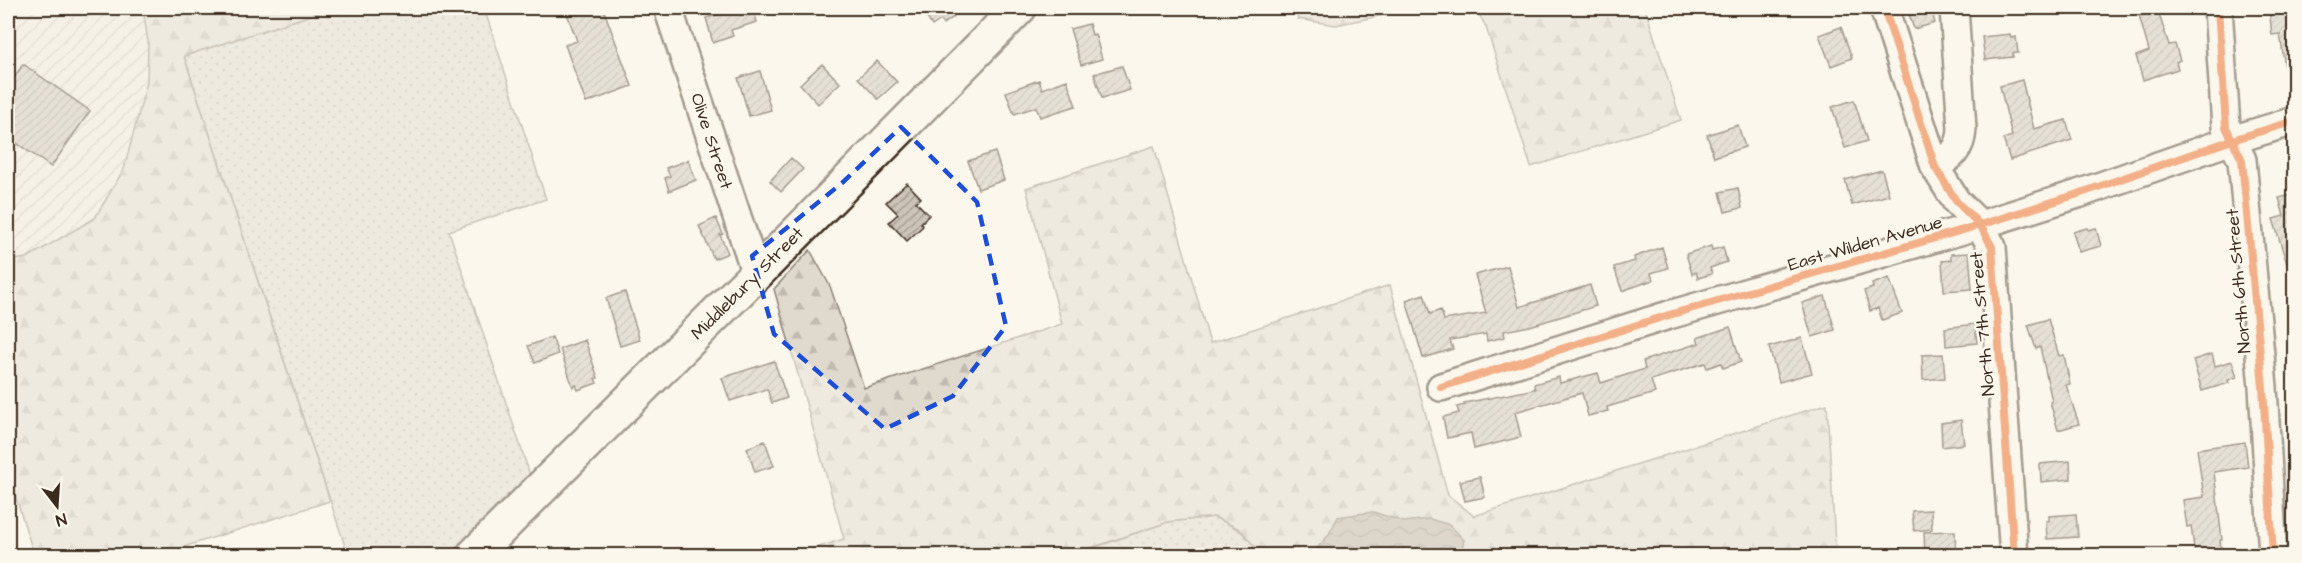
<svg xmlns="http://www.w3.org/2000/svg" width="2302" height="563" font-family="'Architects Daughter',sans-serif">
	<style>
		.industrial { fill: url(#industrial-furrows) }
		.grass { fill: url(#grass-dots); stroke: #8d8276; stroke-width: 1.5 }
		.forest { fill: url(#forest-firs); stroke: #8d8276; stroke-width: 1.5 }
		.water { fill: url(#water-waves); stroke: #85796d; stroke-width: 1.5 }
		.building { fill: url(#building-hatch); stroke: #3b2a1e; stroke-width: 1.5 }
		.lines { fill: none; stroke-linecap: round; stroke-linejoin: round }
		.minor-casing { stroke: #3b2a1e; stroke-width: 32 }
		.major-casing { stroke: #3b2a1e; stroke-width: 38 }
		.minor { stroke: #fbf7ec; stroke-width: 27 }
		.major { stroke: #fbf7ec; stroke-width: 33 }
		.cycleway-casing { stroke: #fbf7ec; stroke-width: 11 }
		.cycleway { stroke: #e8590c; stroke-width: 8 }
		.marked { fill: none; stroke: #1d4ed8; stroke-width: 4.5; stroke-dasharray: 12 8; stroke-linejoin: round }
		.labels { text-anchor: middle; stroke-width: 5; stroke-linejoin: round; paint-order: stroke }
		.street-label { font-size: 18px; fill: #3b2a1e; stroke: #fbf7ec }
	</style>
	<defs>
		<pattern id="industrial-furrows" width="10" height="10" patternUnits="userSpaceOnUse" patternTransform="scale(1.5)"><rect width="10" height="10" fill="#ede8dd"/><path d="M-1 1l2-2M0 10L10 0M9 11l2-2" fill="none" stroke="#ccc7bd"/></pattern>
		<pattern id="grass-dots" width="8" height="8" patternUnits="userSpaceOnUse" patternTransform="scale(1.5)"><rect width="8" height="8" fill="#dfd9ce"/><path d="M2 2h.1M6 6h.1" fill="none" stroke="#c0bab0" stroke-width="1.8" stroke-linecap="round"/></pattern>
		<pattern id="forest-firs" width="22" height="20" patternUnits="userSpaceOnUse" patternTransform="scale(1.5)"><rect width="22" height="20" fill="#dfd9ce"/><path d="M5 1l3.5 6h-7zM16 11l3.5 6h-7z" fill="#c0bab0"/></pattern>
		<pattern id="water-waves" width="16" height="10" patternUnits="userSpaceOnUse" patternTransform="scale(1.5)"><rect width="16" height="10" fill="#b6aea2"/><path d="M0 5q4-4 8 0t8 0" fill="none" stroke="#958e83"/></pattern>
		<pattern id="building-hatch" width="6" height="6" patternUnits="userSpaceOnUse" patternTransform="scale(1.5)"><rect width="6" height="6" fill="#ccc4b9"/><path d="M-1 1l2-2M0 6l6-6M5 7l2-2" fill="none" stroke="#a79f96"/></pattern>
	</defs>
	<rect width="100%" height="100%" fill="#fbf7ec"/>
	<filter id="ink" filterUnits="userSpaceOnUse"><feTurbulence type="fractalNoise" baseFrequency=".0167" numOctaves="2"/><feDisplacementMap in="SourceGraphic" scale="12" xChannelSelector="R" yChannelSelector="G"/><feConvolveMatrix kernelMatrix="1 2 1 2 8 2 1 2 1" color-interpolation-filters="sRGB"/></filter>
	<g filter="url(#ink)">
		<path class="industrial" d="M8 8H143L148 42 147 82 124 169 95 218 27 258 8 261Z"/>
		<path class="grass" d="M333 8H484L546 199 449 231 536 493 473 555H348L184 56Z
			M1214 517C1233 526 1251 534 1258 555L1070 556 1168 522Z"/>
		<path class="forest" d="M143 8H333L184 56 330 501 158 555H34L8 472V261L27 258 95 218 124 169 147 82 148 42Z
			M1295 8H1417L1336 25 1298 19Z
			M1476 8H1645L1681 120 1531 167 1486 27Z
			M1154 146 1210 343 1390 285 1448 495 1474 516 1827 404 1835 544 1838 555H1460L1464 540 1430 519 1404 522 1373 512 1338 517 1328 536 1311 555H1258L1255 547 1240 529 1214 517 1168 522 1070 555H793L844 539 774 289 810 250 830 286 864 388 1062 324 1026 188Z"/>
		<path class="water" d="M1373 512 1404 522 1430 519 1450 525 1464 540 1460 555H1311L1328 536 1338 517Z"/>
		<path class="building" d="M565 8H603L632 86 586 103 565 45 577 41Z
			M742 8H753L757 22 731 30 733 36 713 43 706 18Z
			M921 8H960L952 13 954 17 943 24 941 20 932 26Z
			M1907 8H1931L1935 23 1914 29Z
			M2137 8H2157L2169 45 2175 44 2180 60 2176 62 2178 69 2143 80 2136 56 2149 51Z
			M2269 8H2291L2295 35V73L2286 74 2280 34 2272 35Z
			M1089 24 1092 35 1095 34 1102 59 1081 65 1070 29Z
			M1841 27 1852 58 1831 66 1819 35Z
			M2010 34 2011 38 2016 37 2018 53H2013V57L1985 60 1982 37Z
			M877 61 897 82 878 99 858 78Z
			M23 64 90 111 51 167 8 137V87Z
			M822 64 840 83 818 104 800 84Z
			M1122 66 1130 90 1102 98 1094 74Z
			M760 71 771 110 749 116 738 78Z
			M1039 80 1042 89 1067 80 1076 106 1040 117 1036 107 1014 114 1006 92Z
			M2022 80 2034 129 2066 120 2072 140 2010 160 2003 139 2012 136 2000 86Z
			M1854 100 1867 141 1845 148 1832 107Z
			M1738 125 1745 147 1714 157 1707 135Z
			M995 152 1004 180 978 189 968 161Z
			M791 158 803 169 781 192 770 181Z
			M688 160 696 180 669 191 665 178 670 176 666 168Z
			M1882 170 1889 195 1852 205 1845 180Z
			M907 183 921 198 916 202 929 215 921 223 923 226 907 241 889 222 898 214 886 202Z
			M1738 188 1742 208 1725 212 1720 192Z
			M2295 194V276L2291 277 2273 219 2284 216 2279 198Z
			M716 218 723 234 720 235 728 253 714 259 699 226Z
			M2087 228 2088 230 2096 228 2101 246 2079 252 2073 232Z
			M1711 246 1712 250 1723 247 1727 262 1710 268 1712 274 1698 278 1696 272 1692 274 1686 254Z
			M1662 247 1668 268 1651 273 1653 280 1622 291 1614 267 1635 261 1634 257Z
			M1969 253 1972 289 1944 291 1942 261 1951 260V254Z
			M1508 266 1519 307 1590 285 1596 306 1530 326 1504 331 1505 337 1487 341 1486 334 1450 340 1453 349 1423 358 1406 300 1424 294 1430 314 1441 310 1444 320 1486 313 1475 275Z
			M1889 278 1902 313 1882 320 1878 308 1870 311 1864 291 1873 288 1872 284Z
			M625 292 640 340 620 346 606 298Z
			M1825 296 1835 330 1812 337 1802 303Z
			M2048 319 2059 356 2064 355 2070 384 2066 385 2079 424 2058 430 2050 402 2052 401 2040 347 2036 349 2028 325Z
			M1975 324 1977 343 1946 346 1945 328Z
			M1730 327 1741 362 1723 368 1721 363 1707 368 1705 363 1651 380 1655 393 1607 407 1608 411 1588 416 1582 393 1515 412 1521 437 1474 449 1471 433 1447 438 1443 417 1459 413 1457 407 1465 405 1464 403 1535 389 1534 384 1559 377 1560 383 1598 373 1601 383 1645 369 1643 361 1699 343 1697 338Z
			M552 337 558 354 535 363 528 346Z
			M1802 338 1812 373 1779 382 1769 347Z
			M585 340 598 378 595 379 597 383 578 390 576 385 573 387 560 349Z
			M1943 354 1945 378 1923 380 1922 355Z
			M2212 354 2215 366 2232 361 2237 377 2228 380 2229 383 2202 391 2193 360Z
			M774 361 787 398 772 403 767 389 730 401 722 378Z
			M1961 420 1964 444 1942 447 1941 423Z
			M765 441 774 466 755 472 747 448Z
			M2245 442 2248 467 2214 472 2222 540H2220L2222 555H2195L2191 526 2187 527 2183 500 2204 497 2197 449Z
			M2070 461 2071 479 2041 482 2040 464Z
			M1480 477 1485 497 1465 501 1460 481Z
			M1931 510 1932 529 1914 531 1912 511Z
			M2076 514 2078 537 2047 539 2046 521H2049V516Z
			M1955 531 1956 555H1925L1924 532Z"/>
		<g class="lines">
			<g class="minor-casing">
				<path id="minor" d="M668 8 756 274
					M1884 8 1935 167 1956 201 1980 225 1992 247 2014 556
					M2218 8 2226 127 2242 160 2263 387 2273 556
					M1935 167C1951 157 1961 150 1962 129L1954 8
					M1441 387 1669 315 1980 225 2078 194 2232 140 2294 121"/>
			</g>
			<g class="major-casing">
				<path id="major" d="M473 556 756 274 1019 8"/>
			</g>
			<use href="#minor" class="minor"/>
			<use href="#major" class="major"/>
			<g class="cycleway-casing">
				<path id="cycleway" d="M1884 8 1935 167 1956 201 1980 225 1992 247 2014 556
					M2218 8 2226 127 2242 160 2263 387 2273 556
					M1441 387 1669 315 1980 225 2078 194 2232 140 2294 121"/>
			</g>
			<use href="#cycleway" class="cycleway"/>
		</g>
	</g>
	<path d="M0 0H2302V563H0ZM901 127 977 202 1006 326 953 396 885 429 774 334 752 256 842 183Z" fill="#fbf7ec" fill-opacity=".55" fill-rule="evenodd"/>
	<path class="marked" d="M901 127 977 202 1006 326 953 396 885 429 774 334 752 256 842 183Z"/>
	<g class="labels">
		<g class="street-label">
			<text transform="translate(712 141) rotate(72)" y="6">Olive Street</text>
			<text transform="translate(1865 243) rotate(-16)" y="6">East Wilden Avenue</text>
			<text transform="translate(2238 281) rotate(-95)" y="6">North 6th Street</text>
			<text transform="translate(747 283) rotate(-45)" y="6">Middlebury Street</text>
			<text transform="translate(1982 324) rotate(-95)" y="6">North 7th Street</text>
		</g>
	</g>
	<rect width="2302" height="563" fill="none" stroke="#fbf7ec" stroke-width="30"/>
	<rect x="15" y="15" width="2272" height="533" fill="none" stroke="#3b2a1e" stroke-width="2" filter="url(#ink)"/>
	<g transform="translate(57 506) rotate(163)" stroke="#fbf7ec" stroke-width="4.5" paint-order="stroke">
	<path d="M0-4.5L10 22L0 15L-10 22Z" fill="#3b2a1e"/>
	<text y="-9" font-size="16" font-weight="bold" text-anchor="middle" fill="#3b2a1e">N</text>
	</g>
</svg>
